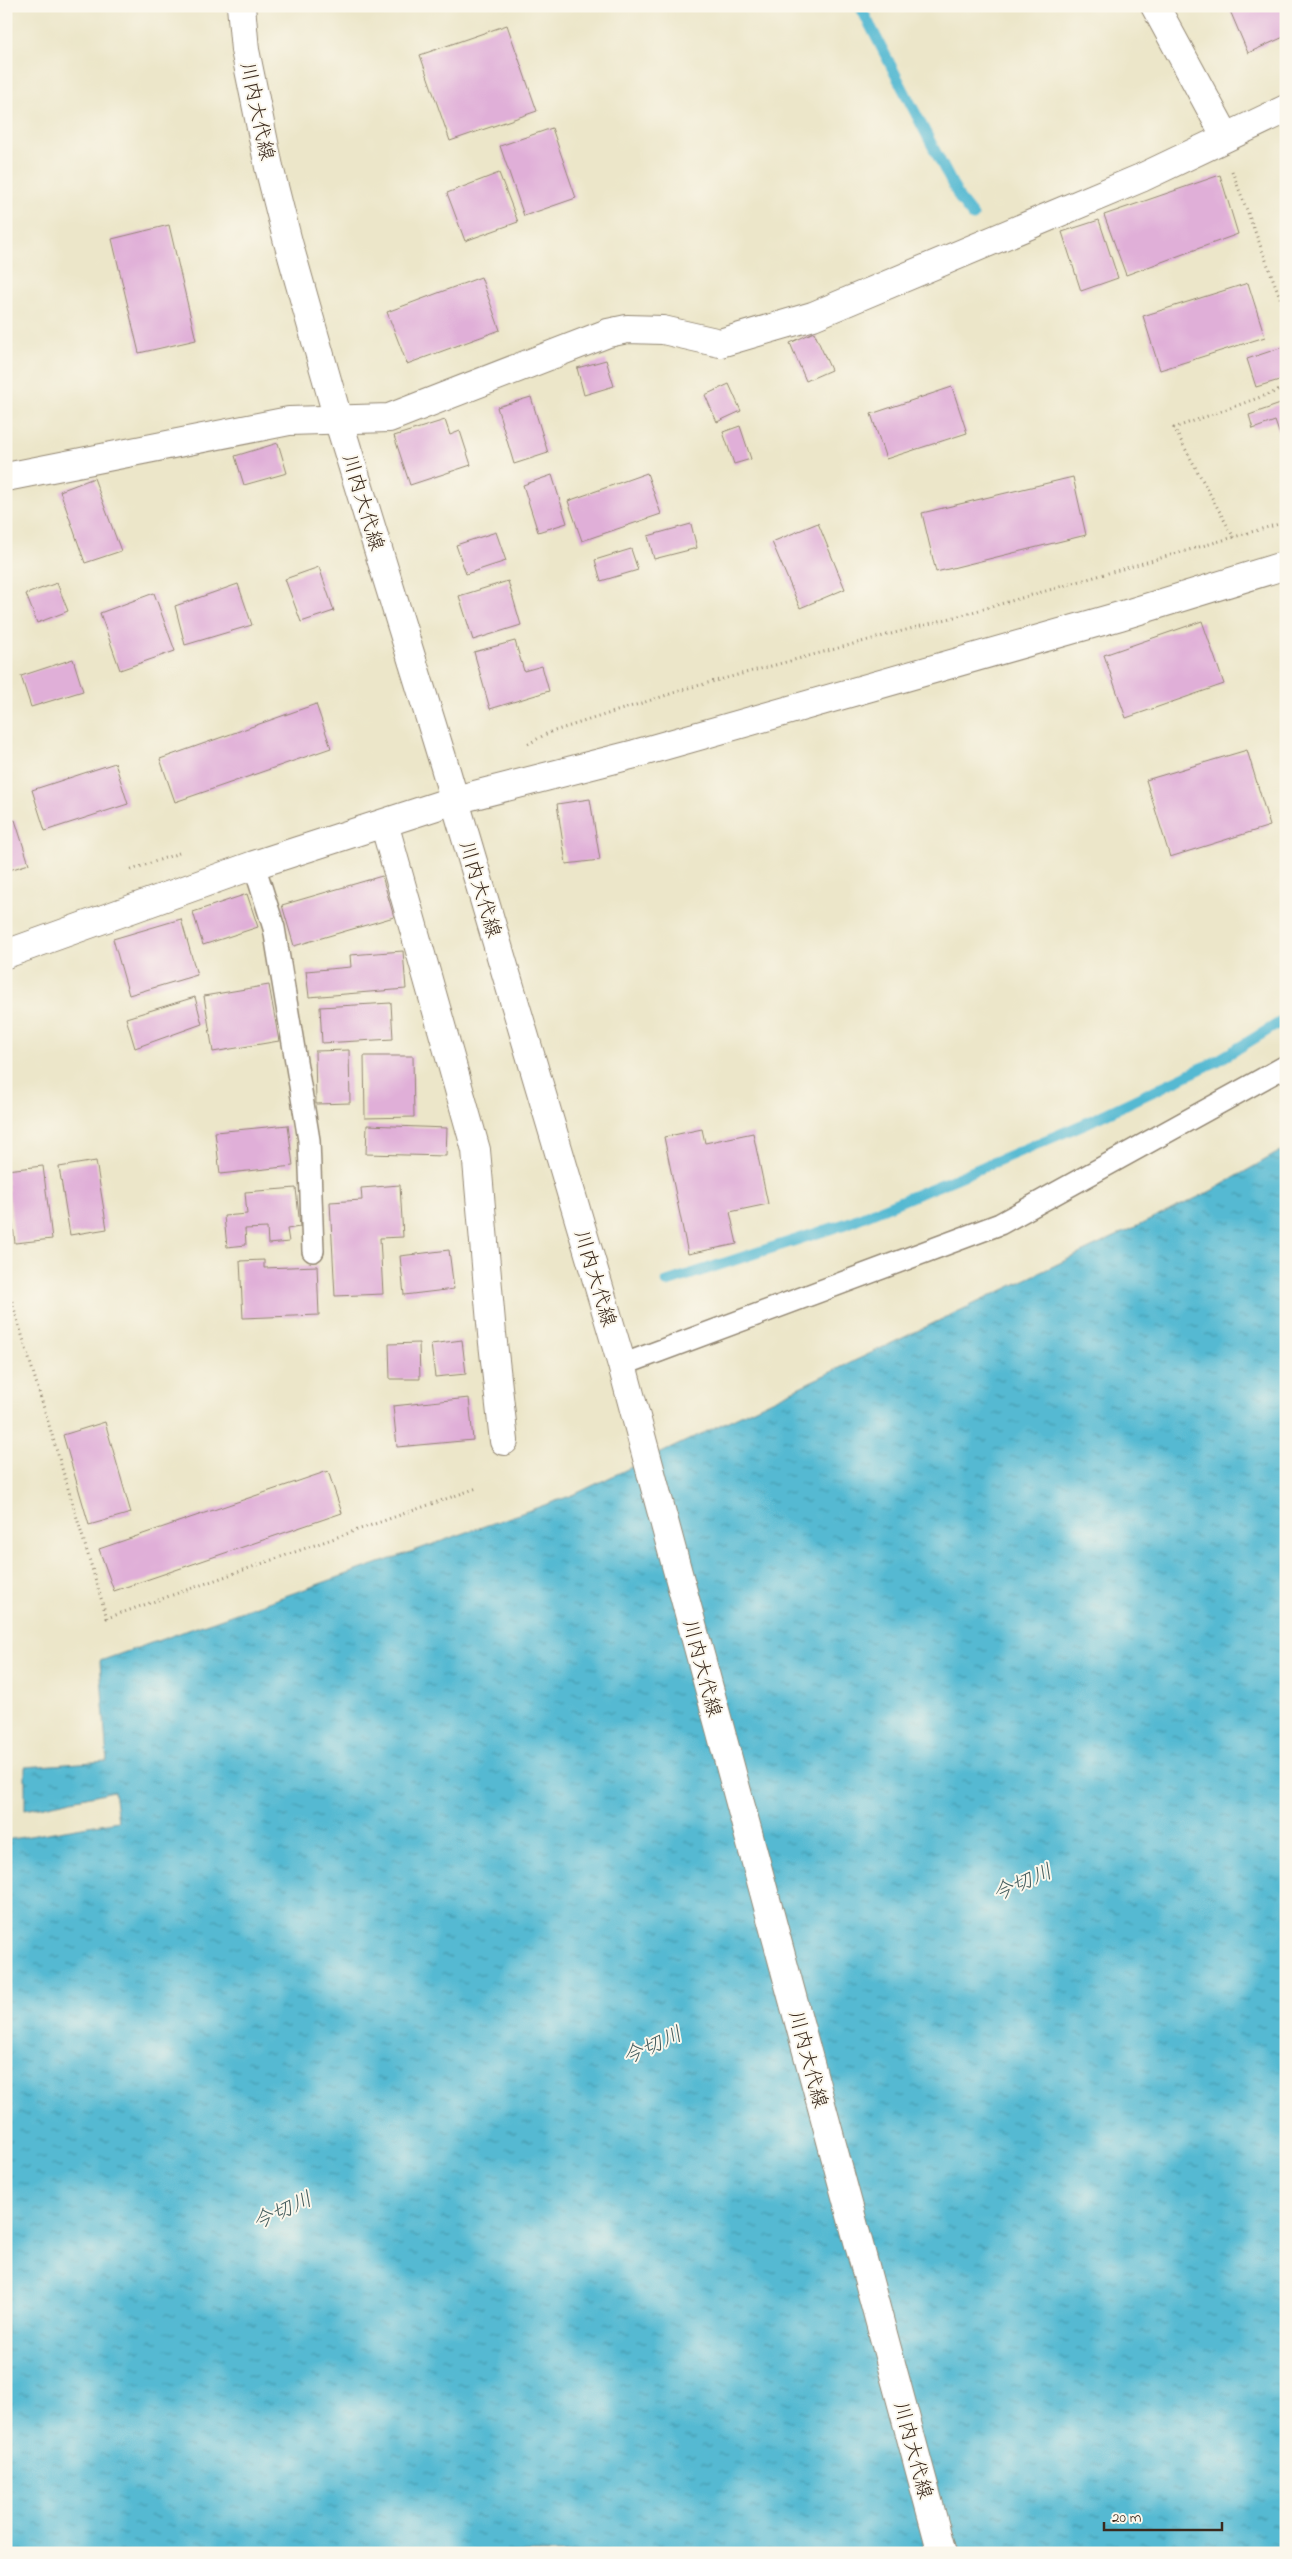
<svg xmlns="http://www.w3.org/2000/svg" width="1292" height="2559" font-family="'Indie Flower','Klee One',sans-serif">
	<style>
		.water { fill: url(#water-ripples); stroke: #487278 }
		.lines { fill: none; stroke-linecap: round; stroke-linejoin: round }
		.stream { stroke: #54b9d2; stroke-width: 11 }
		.building { fill: #e0afd8 }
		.lane-casing { stroke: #948874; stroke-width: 24 }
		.street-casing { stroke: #948874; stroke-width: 30 }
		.secondary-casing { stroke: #948874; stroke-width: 30 }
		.path { stroke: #948874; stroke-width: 3; stroke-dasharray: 1 4; stroke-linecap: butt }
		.lane { stroke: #fff; stroke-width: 21 }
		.street { stroke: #fff; stroke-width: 28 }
		.secondary { stroke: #fff; stroke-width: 28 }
		.labels { text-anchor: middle; stroke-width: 4; stroke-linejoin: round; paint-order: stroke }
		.street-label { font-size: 20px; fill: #3b2a1e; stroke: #fbf7ec }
		.water-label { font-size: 21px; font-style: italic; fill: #445c5d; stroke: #fbf7ec }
	</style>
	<defs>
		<pattern id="water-ripples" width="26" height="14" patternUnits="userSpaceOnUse" patternTransform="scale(1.25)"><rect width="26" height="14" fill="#54b9d2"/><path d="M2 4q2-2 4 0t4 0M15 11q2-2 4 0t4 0" fill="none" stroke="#4797aa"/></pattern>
	</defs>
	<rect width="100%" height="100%" fill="#fbf7ec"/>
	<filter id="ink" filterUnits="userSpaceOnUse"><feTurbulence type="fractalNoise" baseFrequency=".02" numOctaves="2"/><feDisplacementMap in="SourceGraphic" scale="10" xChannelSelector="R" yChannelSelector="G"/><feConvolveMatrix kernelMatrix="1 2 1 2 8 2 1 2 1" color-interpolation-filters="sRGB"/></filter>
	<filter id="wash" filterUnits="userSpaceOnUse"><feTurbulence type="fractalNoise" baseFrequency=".0096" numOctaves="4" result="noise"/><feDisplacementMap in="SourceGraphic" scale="20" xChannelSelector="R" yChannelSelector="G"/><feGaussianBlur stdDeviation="1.12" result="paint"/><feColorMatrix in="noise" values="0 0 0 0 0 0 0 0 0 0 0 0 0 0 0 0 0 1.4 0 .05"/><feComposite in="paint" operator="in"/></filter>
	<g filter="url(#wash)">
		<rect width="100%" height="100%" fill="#ece6c9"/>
		<path class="water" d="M1286 1148V2553H6V1840L118 1821 114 1791 25 1810V1767L107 1761 100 1661 573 1495 1211 1191Z"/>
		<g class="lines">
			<path class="stream" d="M860 6 961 201 973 216
				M667 1282 845 1224 957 1178 1084 1124 1217 1061 1286 1019"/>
		</g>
		<g id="blocks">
			<path class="building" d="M1228 6H1286V36L1248 53Z
				M507 25 537 111 450 141 420 55Z
				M552 128 576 198 524 216 500 146Z
				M499 173 518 222 465 241 447 193Z
				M1220 175 1238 234 1126 275 1104 215Z
				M1099 220 1118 278 1081 291 1062 232Z
				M169 225 196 340 139 353 112 239Z
				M481 277 500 330 407 364 387 312Z
				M1248 283 1265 337 1160 370 1143 316Z
				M814 332 831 370 806 381 790 343Z
				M1286 346V378L1256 387 1247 359Z
				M606 360 614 386 584 395 577 368Z
				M729 384 741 411 717 422 705 395Z
				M952 387 967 433 886 459 871 414Z
				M531 397 548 453 514 464 497 407Z
				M1286 402V439L1282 441 1275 421 1253 429 1249 415Z
				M445 420 450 435 460 431 471 465 410 485 394 436Z
				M740 426 751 459 734 464 723 432Z
				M278 443 287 473 244 485 235 456Z
				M647 473 661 514 582 541 568 501Z
				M552 475 567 523 538 532 523 485Z
				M1073 477 1086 535 936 572 922 513Z
				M94 478 121 551 85 563 60 491Z
				M818 523 845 589 800 608 772 542Z
				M691 524 697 548 654 559 648 536Z
				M496 532 506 561 466 574 456 545Z
				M631 549 638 570 601 581 595 560Z
				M319 567 334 611 301 622 285 579Z
				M508 581 521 625 473 640 459 596Z
				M57 583 68 611 37 623 26 594Z
				M238 584 252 625 185 645 175 606Z
				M154 593 175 651 120 670 100 613Z
				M1202 621 1224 684 1126 718 1104 655Z
				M515 641 524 671 542 666 549 691 490 709 474 652Z
				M73 659 83 691 31 707 21 676Z
				M316 704 331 748 175 802 160 759Z
				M1247 750 1270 826 1170 857 1146 780Z
				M115 763 128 804 45 831 32 790Z
				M590 799 600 860 566 864 557 804Z
				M15 820 29 864 6 871V823Z
				M382 876 394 917 294 946 282 905Z
				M247 894 258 927 203 945 193 912Z
				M181 919 197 975 129 995 113 939Z
				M403 951 406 989 309 997 306 971 351 967 350 955Z
				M269 985 279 1041 213 1052 204 996Z
				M195 997 202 1024 135 1048 126 1018Z
				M391 1003 393 1039 322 1043 320 1007Z
				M349 1050 350 1103 316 1104 315 1051Z
				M364 1056H413L414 1117 365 1118Z
				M288 1125 293 1166 220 1174 215 1132Z
				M367 1125 447 1128 446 1156 366 1154Z
				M702 1129 705 1143 753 1133 768 1204 730 1212 737 1244 688 1254 664 1137Z
				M96 1161 107 1229 70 1235 59 1167Z
				M43 1166 52 1239 15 1243 6 1170Z
				M400 1185 403 1237 380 1238 383 1294 335 1296 330 1202 362 1200 361 1188Z
				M296 1188 300 1227 287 1229 289 1242 268 1244 267 1228 245 1229 246 1245 227 1247 224 1216 247 1214 245 1192Z
				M449 1250 454 1289 404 1295 400 1256Z
				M264 1260V1268L317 1266 319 1315 243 1318 240 1261Z
				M462 1340 466 1374 435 1377 431 1344Z
				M419 1343 420 1379H390L389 1344Z
				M469 1398 473 1440 397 1447 393 1406Z
				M105 1422 131 1513 89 1525 63 1435Z
				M328 1471 342 1513 114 1591 99 1549Z"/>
		</g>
	</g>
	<g filter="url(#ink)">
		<use href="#blocks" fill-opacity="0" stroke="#948874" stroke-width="1"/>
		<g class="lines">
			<g class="lane-casing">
				<path id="lane" d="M254 865 274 928 309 1140 313 1251
					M622 1365 1000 1224 1286 1066"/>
			</g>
			<g class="street-casing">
				<path id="street" d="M1155 6 1226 137
					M6 477 289 421 389 418 608 333 627 329 663 330 720 343 813 316 1141 178 1286 109
					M384 823 476 1150 492 1334 504 1441
					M6 954 254 865 455 800 635 754 1120 616 1286 565"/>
			</g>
			<g class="secondary-casing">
				<path id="secondary" d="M241 6 245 50 269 167 288 242 338 419 444 764 622 1365 942 2553"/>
			</g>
			<path class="path" d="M1232 171 1286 313
				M1234 538 1174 428 1286 388
				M528 744 548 733 689 688 962 615 1286 522
				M131 870 179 853
				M6 1282 107 1618 477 1488"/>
			<use href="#lane" class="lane"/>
			<use href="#street" class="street"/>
			<use href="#secondary" class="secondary"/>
		</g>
	</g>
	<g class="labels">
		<g class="street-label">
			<text transform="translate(258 111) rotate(78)" y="7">川内大代線</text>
			<text transform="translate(364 502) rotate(73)" y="7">川内大代線</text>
			<text transform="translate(481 889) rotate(73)" y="7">川内大代線</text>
			<text transform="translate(596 1278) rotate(73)" y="7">川内大代線</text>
			<text transform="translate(703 1668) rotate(75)" y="7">川内大代線</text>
			<text transform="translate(809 2059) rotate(75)" y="7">川内大代線</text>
			<text transform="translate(914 2450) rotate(75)" y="7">川内大代線</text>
		</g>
		<g class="water-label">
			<text transform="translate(1022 1882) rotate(-23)" y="7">今切川</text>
			<text transform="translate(652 2045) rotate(-24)" y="7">今切川</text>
			<text transform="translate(282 2210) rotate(-24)" y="7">今切川</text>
		</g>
	</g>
	<rect width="1292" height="2559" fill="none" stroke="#fbf7ec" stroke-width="25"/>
	<path d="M1104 2522v8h118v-8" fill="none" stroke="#3b2a1e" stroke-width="2.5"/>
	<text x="1112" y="2522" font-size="15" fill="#3b2a1e" stroke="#fbf7ec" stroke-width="4" paint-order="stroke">20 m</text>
</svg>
